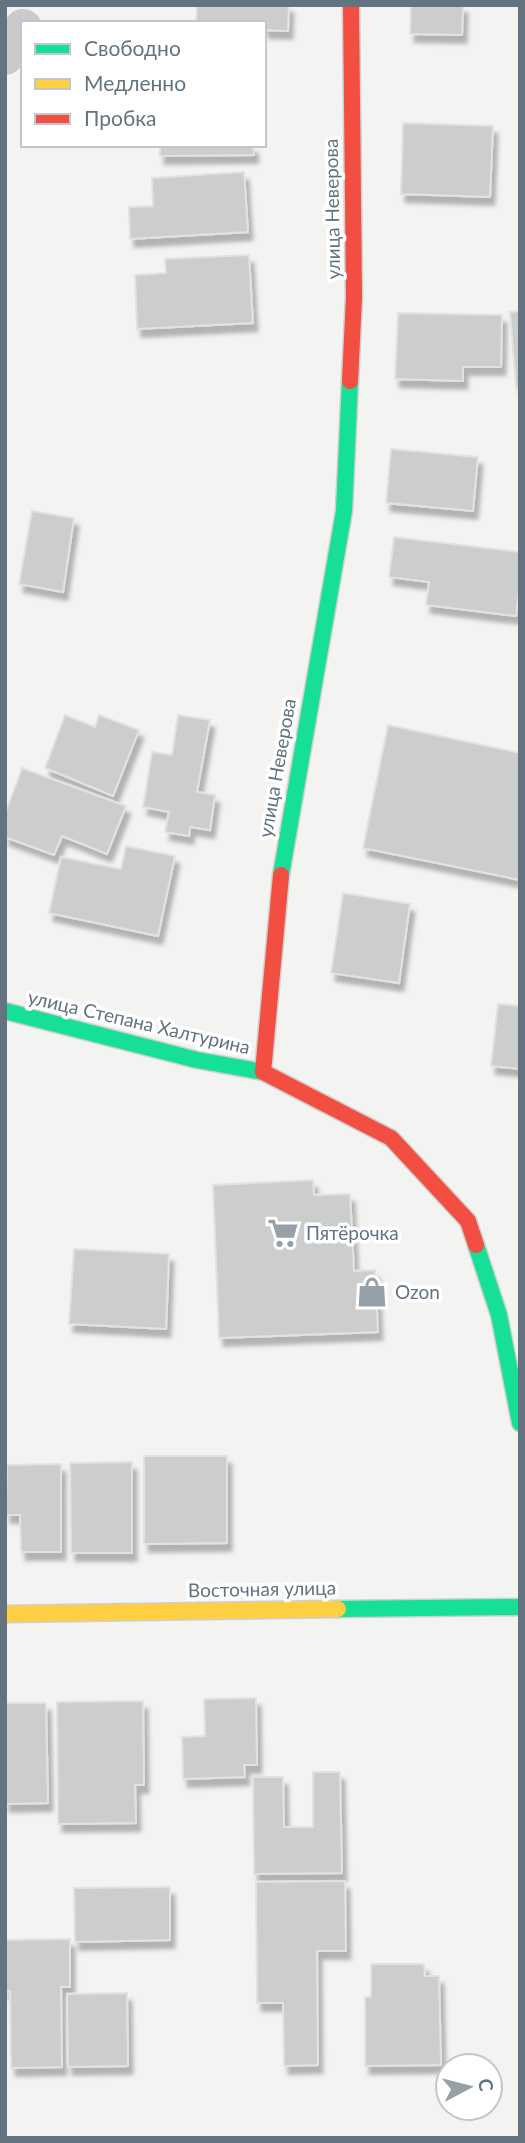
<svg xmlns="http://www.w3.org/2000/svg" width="525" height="2143" font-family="Lato,sans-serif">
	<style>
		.building { fill: #cccdcd; stroke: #e2e2e1; stroke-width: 2; filter: url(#shadow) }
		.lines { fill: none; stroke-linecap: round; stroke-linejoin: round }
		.fast-casing { stroke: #cfcfcf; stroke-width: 19 }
		.slow-casing { stroke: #cfcfcf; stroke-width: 19 }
		.jam-casing { stroke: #cfcfcf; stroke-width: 19 }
		.street { stroke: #c8cacb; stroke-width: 38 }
		.fast { stroke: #16e098; stroke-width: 16 }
		.slow { stroke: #ffcf43; stroke-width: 16 }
		.jam { stroke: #f24e42; stroke-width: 16 }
		.labels { text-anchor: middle; stroke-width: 7; stroke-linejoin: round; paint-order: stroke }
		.street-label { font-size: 19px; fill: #647380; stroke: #fff }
		.poi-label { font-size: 19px; fill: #647380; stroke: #fff; text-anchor: start }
	</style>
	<defs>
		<filter id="shadow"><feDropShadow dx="4.5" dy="8" stdDeviation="2" flood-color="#0004"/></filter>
	</defs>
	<rect width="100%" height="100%" fill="#f3f3f1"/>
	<path class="building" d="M197 5H289L288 31 264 30V23H196Z
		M411 5H463L462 35 410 34Z
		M403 123 493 126 490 197 401 194Z
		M160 145H253L254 155 160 156Z
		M244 172 248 232 130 239 129 207 153 206 152 178Z
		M249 255 253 323 137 329 135 275 166 273 165 259Z
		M520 311V388H516L510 312Z
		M398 313 502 315 501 367H463V381L395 379Z
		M391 449 478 457 473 511 386 503Z
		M32 511 74 518 63 592 19 584Z
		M394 537 520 552V584L516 616 426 605 429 582 389 577Z
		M65 715 95 727 99 715 139 730 113 796 45 768Z
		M178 715 210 720 197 792 215 795 210 830 190 827 189 836 165 832 169 812 143 807 152 752 172 755Z
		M388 725 520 753V880L363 848Z
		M22 768 126 806 107 854 62 836 54 855 5 837V814Z
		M126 846 175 856 158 936 49 913 61 857 121 869Z
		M343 893 410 904 399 983 331 973Z
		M498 1004 520 1006V1069L491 1066Z
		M313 1180 314 1195 350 1194 354 1271 375 1270 378 1332 219 1338 213 1185Z
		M74 1249 169 1254 166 1329 69 1324Z
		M144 1456H227V1543L144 1544Z
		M132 1462V1553H71L70 1463Z
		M61 1464V1552H21L20 1515H6L7 1465Z
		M256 1698 257 1765H244L245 1777 183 1779 182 1737 205 1736 204 1699Z
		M143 1701 144 1785H135L136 1823 58 1824 57 1702Z
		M5 1703H46L48 1803 5 1804Z
		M313 1772H340L342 1873 254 1874 253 1777H283L284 1827H313Z
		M345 1881 346 1951H317L318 2065 284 2066 283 2003H257L256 1882Z
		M170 1887V1940L75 1942 74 1888Z
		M70 1939V1987H61L62 2067 11 2068 10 1991H5V1940Z
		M371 1964H424L425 1976H439L441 2065 365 2066V1997H371Z
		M127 1993 128 2066 68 2067 67 1994Z"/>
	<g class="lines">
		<g class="fast-casing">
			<path id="fast" d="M281 875 344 511 350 381
				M5 1011 197 1060 263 1072
				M476 1245 499 1315 520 1423
				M338 1609 520 1607"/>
		</g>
		<g class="slow-casing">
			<path id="slow" d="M5 1614 338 1609"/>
		</g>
		<g class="jam-casing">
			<path id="jam" d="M350 381 354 297 351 5
				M281 875 263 1072 391 1138 468 1221 476 1245"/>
		</g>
		<path class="street" d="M5 56 9 45 23 28"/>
		<use href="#fast" class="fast"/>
		<use href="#slow" class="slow"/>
		<use href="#jam" class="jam"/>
	</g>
	<defs>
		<g id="supermarket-bare" transform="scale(2.415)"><path d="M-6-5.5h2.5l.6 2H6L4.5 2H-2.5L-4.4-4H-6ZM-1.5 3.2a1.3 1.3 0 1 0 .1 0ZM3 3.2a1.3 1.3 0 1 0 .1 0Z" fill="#96a0a8" stroke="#fff" stroke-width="2.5" paint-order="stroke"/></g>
		<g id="shop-bare" transform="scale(2.415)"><path d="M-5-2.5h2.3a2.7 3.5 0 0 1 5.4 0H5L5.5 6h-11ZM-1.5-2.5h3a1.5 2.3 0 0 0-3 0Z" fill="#96a0a8" stroke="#fff" stroke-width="2.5" paint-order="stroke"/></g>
	</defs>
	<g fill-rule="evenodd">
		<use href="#supermarket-bare" x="283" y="1233"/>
		<use href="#shop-bare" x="372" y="1292"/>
	</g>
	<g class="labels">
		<g class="street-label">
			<text transform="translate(332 209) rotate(-91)" y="7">улица Неверова</text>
			<text transform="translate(277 768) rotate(-80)" y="7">улица Неверова</text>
			<text transform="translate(139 1022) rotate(13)" y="7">улица Степана Халтурина</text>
			<text transform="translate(262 1589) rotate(-1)" y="7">Восточная улица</text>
		</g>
		<g class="poi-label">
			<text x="306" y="1240">Пятёрочка</text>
			<text x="395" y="1299">Ozon</text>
		</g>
	</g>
	<rect width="525" height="2143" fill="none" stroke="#647380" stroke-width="14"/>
	<rect x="21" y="21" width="245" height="126" fill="#ffffff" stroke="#c1c7cc" stroke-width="2"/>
	<rect x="35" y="44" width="35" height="10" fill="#16e098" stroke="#c1c7cc" stroke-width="2"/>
	<text x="84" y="56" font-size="21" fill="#647380">Свободно</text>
	<rect x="35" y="79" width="35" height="10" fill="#ffcf43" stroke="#c1c7cc" stroke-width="2"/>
	<text x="84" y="91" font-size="21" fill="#647380">Медленно</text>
	<rect x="35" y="114" width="35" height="10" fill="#f24e42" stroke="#c1c7cc" stroke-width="2"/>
	<text x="84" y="126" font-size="21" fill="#647380">Пробка</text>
	<g transform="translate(469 2087) rotate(83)"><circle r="33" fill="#ffffff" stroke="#c1c7cc" stroke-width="2"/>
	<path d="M0-5L12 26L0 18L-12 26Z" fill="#96a0a8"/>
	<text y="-10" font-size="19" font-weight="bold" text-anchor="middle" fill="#647380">С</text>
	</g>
</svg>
